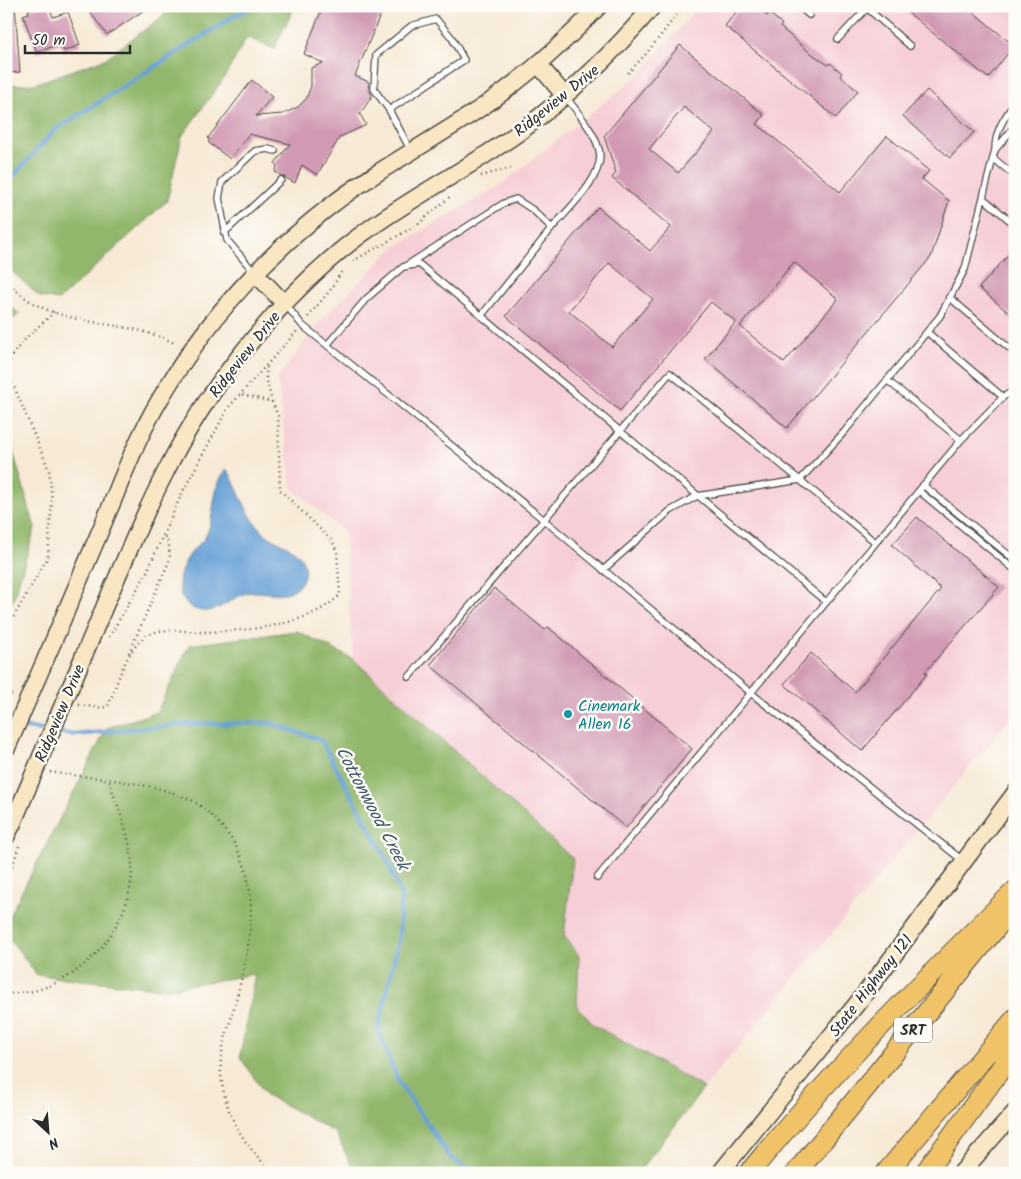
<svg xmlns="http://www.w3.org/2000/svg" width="1021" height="1179" font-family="Kalam,sans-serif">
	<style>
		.built { fill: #f6cfd6 }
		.forest { fill: #92b76c; stroke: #5e714c }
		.water { fill: #67a1d6; stroke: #496680 }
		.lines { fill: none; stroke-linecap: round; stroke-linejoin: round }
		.stream { stroke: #67a1d6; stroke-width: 4.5 }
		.building { fill: #d199b4; fill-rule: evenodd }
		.service-casing { stroke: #4a4844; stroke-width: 8 }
		.secondary-casing { stroke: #4a4844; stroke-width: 19 }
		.motorway-casing { stroke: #4a4844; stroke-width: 22 }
		.path { stroke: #4a4844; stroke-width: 2.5; stroke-dasharray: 1 4; stroke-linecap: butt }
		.service { stroke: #fff; stroke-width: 5.5 }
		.secondary { stroke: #f9e7c3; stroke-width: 16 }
		.motorway { stroke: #f1c369; stroke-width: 20 }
		.secondary-bridge-casing { stroke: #4a4844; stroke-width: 19; stroke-linecap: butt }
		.secondary-bridge { stroke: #f9e7c3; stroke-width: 16 }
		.culture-dot { fill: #0f9aa8; stroke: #fdfcf7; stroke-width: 2 }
		.labels { text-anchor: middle; stroke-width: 5; stroke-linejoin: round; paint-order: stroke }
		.shield { fill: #fdfcf7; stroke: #6a6a68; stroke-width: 1 }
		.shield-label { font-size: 15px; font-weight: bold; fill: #2b2b2b }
		.street-label { font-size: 16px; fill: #2b2b2b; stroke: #fdfcf7 }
		.culture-label { font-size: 16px; fill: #0d838f; stroke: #fdfcf7; text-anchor: start }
		.water-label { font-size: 18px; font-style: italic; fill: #435a6f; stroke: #fdfcf7 }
	</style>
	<rect width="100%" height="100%" fill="#fdfcf7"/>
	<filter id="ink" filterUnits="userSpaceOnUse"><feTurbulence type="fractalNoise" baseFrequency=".02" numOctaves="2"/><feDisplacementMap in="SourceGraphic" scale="10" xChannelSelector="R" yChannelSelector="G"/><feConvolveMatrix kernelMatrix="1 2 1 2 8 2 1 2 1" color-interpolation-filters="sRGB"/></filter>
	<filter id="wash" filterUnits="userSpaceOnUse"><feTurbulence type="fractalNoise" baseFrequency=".0096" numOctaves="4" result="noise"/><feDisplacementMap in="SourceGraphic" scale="20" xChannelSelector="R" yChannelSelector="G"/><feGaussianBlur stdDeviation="1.12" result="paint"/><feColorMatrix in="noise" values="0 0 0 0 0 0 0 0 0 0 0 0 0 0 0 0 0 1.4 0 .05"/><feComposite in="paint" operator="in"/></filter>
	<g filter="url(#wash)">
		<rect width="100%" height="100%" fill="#f7e9d5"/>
		<path class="built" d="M699 6H1015V712L704 1088 594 1025 577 1007 579 956 564 936 573 859 353 659 344 532 292 488 277 379 320 321 394 247 498 187 640 74Z"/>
		<path class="forest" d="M170 6H295L274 49 247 37 224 78 182 136 167 201 59 300 40 297 6 266V85L34 84 105 59 163 16Z
			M6 302 19 314 6 325Z
			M6 427 35 528 13 601 6 610Z
			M297 631 353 659 573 859 564 936 579 956 577 1007 594 1025 704 1088 638 1173H355L336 1133 266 1095 240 1057 255 974 164 989 37 975 6 934V922L107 728 157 712 189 645Z"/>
		<path class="water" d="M226 470 230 474C239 492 247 515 261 530 273 544 300 545 304 565 306 575 303 583 295 589 281 599 262 589 247 593 233 597 224 608 209 611 200 612 191 609 185 602 172 585 183 561 196 547 198 544 202 542 204 539 216 521 210 489 226 470Z"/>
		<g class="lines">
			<path class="stream" d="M6 184 55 130 231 18 254 6
				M19 727 49 731
				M56 732 75 735 184 724 270 723 321 740 385 856 401 894 399 938 378 1030 398 1081 450 1157 474 1173"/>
		</g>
		<g id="blocks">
			<path class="building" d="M6 6H15L20 72 6 73Z
				M39 6H49L53 17 68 12 80 45 64 51 60 43 37 53 23 15 29 13 28 10Z
				M98 6H150L107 35 90 12Z
				M323 6H384L355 76 369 82 368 87 372 96 360 114 366 125 340 137 317 175 302 165 295 183 275 172 277 167 275 163 290 144 249 134 230 159 208 142 210 140 208 138 252 80 272 97 256 116 283 114 298 107 306 99 311 86V68L323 63 304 54Z
				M741 6H755L767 16 769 13 782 24 780 27 808 51 828 65 830 63 842 73 840 76 858 91 836 118 725 26Z
				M900 6H966L1014 46 988 78Z
				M680 45 764 115 757 124 840 192 887 136 929 171 922 179 949 201 931 257 787 428 705 359 736 322 711 302 620 411 506 316 598 207 650 251 671 227 612 178 616 173 604 136ZM684 107 714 132 678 173 649 149ZM794 262 838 299 784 363 740 326ZM609 263 653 299 612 347 569 311Z
				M927 90 974 132 950 158 903 116Z
				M1015 247V318L979 288Z
				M917 517 999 587 925 672 927 674 862 751 784 684 811 653 855 692 941 589 892 545Z
				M494 588 545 630 548 627 692 749 626 828 430 665Z"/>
		</g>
	</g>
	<g filter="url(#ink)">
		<use href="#blocks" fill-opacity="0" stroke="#4a4844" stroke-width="1"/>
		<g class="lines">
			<g class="service-casing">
				<path id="service" d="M799 6 809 15
					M838 39 867 8 910 46
					M389 110 464 60 452 38 436 19 411 26 376 55 374 89 389 110 410 149
					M995 150 1015 126
					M993 158 1015 176
					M983 198 1015 225
					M552 228C567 210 600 181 600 156 599 136 577 112 566 97
					M224 233 281 180
					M407 265 504 203 516 199 533 210 552 228 481 316
					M254 272 227 240 219 198 222 182 255 151 268 149 275 151
					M949 297 1015 353
					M286 305 302 325 544 520 751 693 962 860
					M927 332 1003 397
					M327 345 366 299 403 267 419 264 826 602
					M888 381 961 440
					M923 485 1015 560
					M919 491 1015 570
					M603 570 670 511 697 496 800 480 845 431 940 316 965 269 995 150C995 131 1004 118 1015 102
					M409 677 670 373 875 542
					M597 878 961 440 1003 397 1015 390"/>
			</g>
			<g class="secondary-casing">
				<path id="secondary" d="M538 64 565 96
					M256 274 284 303
					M53 642C73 596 92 549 112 503 126 468 140 433 159 401 202 326 261 260 329 207 379 168 436 139 488 103 528 75 565 42 599 6
					M84 655C110 594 135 532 165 473 205 392 271 309 340 251 396 205 462 173 521 131 571 94 613 53 653 6
					M6 837 12 825
					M720 1173 864 995 1015 793
					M961 1173 1015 1112"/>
			</g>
			<g class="motorway-casing">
				<path id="motorway" d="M749 1173C831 1073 923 981 1015 891
					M796 1173 1008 913
					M886 1173 1015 1019
					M925 1173 1002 1067 1015 1041"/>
			</g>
			<path class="path" d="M628 73 646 54 684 6
				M481 176 514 167
				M353 261 417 225 452 195
				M6 281C15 289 23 297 33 303 77 328 132 320 176 344
				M308 317 332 288 343 269
				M267 367 266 377 272 402
				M6 630 48 557 52 500 49 470 7 370C13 345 36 330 54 312
				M109 637 146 574 182 493 228 408 297 331
				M129 653 170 559 169 545 164 535
				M6 694 14 695
				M79 705 102 708 108 706C117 685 123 658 140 641 159 623 183 633 206 632 250 630 307 627 340 595L337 551 332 541 280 490 278 416 272 402 240 394
				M50 772C94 779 143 780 184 797 201 803 216 819 227 833 267 885 248 954 233 1012 227 1033 219 1052 221 1075 226 1118 243 1143 273 1173
				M6 885 19 846
				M6 994C16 993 27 993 37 990 87 976 129 926 132 873 133 842 119 810 109 781"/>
			<use href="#service" class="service"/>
			<use href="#secondary" class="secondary"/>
			<use href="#motorway" class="motorway"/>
			<g class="secondary-bridge-casing">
				<path id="secondary-bridge" d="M6 750 53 642
					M12 825 84 655"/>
			</g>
			<use href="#secondary-bridge" class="secondary-bridge"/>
		</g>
	</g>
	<circle class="culture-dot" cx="568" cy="714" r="5"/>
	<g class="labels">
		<rect class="shield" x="894" y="1017.5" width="38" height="25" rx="4"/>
		<g class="shield-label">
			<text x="913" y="1035">SRT</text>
		</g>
		<g class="street-label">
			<text transform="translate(556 100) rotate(-39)" y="6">Ridgeview Drive</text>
			<text transform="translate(244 354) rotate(-52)" y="6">Ridgeview Drive</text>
			<text transform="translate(59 713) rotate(-67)" y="6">Ridgeview Drive</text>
			<text transform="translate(870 985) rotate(-52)" y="6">State Highway 121</text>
		</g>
		<g class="culture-label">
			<text x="578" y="711">Cinemark<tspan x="578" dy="18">Allen 16</tspan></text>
		</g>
		<g class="water-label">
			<text transform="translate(373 808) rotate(62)" y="6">Cottonwood Creek</text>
		</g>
	</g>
	<rect width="1021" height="1179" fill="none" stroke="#fdfcf7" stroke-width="25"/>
	<g transform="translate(48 1132) rotate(154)" stroke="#fdfcf7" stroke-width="4" paint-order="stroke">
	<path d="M0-4L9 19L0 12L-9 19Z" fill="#2b2b2b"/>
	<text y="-8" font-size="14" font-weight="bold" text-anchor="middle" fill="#2b2b2b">N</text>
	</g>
	<path d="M25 45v8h105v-8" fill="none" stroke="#2b2b2b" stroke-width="2.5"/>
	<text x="32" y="45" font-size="15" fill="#2b2b2b" stroke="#fdfcf7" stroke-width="4" paint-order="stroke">50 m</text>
</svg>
